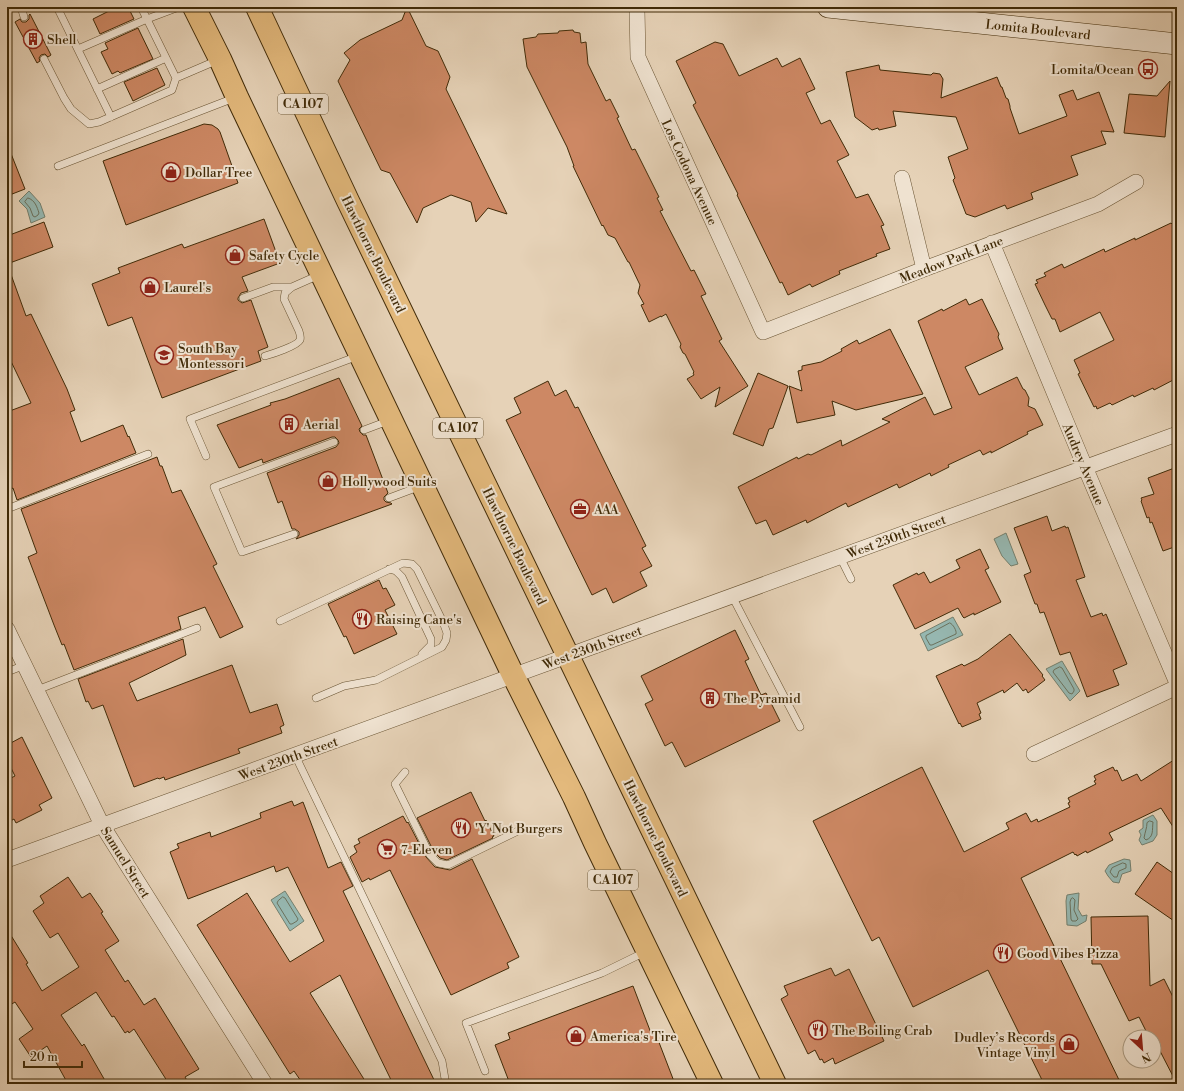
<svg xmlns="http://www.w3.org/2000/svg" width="1184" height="1091" font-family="'Libre Bodoni',serif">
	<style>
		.water { fill: #96b7b0; stroke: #747f6d }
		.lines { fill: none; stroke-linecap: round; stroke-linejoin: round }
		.shore { stroke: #6c715c; stroke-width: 1 }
		.building { fill: #cd8864; stroke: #412b08 }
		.lane-casing { stroke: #6a5534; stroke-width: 8 }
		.street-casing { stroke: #6a5534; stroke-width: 16 }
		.secondary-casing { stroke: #412b08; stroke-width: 22 }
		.primary-casing { stroke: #412b08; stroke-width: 24 }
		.lane { stroke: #efe2d0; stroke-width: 7 }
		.street { stroke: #efe2d0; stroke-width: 15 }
		.secondary { stroke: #efe2d0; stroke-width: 21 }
		.primary { stroke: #e3b97c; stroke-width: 22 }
		.labels { text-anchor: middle; stroke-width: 4; stroke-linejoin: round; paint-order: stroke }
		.shield { fill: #efe2d0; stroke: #756244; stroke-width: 1 }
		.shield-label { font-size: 12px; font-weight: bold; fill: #412b08 }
		.street-label { font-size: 13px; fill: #412b08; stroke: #efe2d0 }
		.poi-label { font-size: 13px; fill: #412b08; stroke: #efe2d0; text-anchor: start }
	</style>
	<rect width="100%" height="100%" fill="#e6d2b7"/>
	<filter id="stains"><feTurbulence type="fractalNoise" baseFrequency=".005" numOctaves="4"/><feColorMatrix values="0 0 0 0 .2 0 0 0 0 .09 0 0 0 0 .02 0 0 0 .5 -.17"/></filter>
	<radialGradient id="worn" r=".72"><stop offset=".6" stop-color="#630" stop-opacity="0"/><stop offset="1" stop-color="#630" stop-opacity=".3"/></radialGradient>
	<path class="water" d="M29 191 40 203 45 217 31 223 27 209 19 201Z
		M1006 533 1018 564 1011 566 1002 556 994 539Z
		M953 617 963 635 928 651 920 634Z
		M1062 661 1080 691 1070 701 1046 669Z
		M1153 815 1157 821V835L1153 841 1142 845 1139 840 1141 835 1139 831 1143 828V820Z
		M1124 859 1130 860 1131 871 1122 874 1119 883 1113 882 1108 876 1105 871 1109 865Z
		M285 891 304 921 290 931 271 900Z
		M1079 893 1078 909 1082 916 1087 915 1086 921 1077 926 1067 925 1066 901 1067 895Z"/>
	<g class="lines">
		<path class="shore" d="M28 198C35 200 37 207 39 213L38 215 35 217 33 216 30 208 25 202Z
			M950 623C953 624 957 631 956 634L932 645H930L926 638V636Z
			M1060 667 1062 668 1074 689V691L1072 694 1069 693 1053 672 1054 670Z
			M1150 821 1153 822C1152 830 1154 837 1146 840L1144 838C1145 832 1147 828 1147 823Z
			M1123 863 1126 864V868L1119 871 1117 877H1114L1110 872 1112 868Z
			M283 897 285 898 298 919 297 921 292 924H290L277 903 278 901Z
			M1073 898 1075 900 1074 910 1078 919 1076 921H1072L1071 919 1070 902 1071 899Z"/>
	</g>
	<path class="building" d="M117 7H128L134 19 100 34 93 19Z
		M407 7 426 46 438 51 450 77 446 89 507 214 488 208 476 222 471 202 451 195 423 208 417 223 390 173 381 170 338 81 350 60 344 53 360 40 402 20Z
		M30 14 51 55 48 57 45 54 41 55 39 58 40 61 37 63 15 22 20 19 22 22H26L29 19V15Z
		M138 28 153 59 120 73 118 71 112 74 101 52 108 49 105 43Z
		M573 30 574 32 580 33 581 43 586 42 588 64 606 101 610 99 619 117 617 118 632 150 635 149 659 197 657 198 663 210 660 211 691 271 694 270 706 294 701 296 722 339 719 341 748 386 715 407 720 387 701 399 687 379 694 375 693 373 694 372 685 354 683 353 680 347 681 344 666 314 661 317V316L649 322 641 305 644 304 638 293 640 285 629 262H628L615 238 608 235 603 225 602 226 573 166H574L567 147 527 67 523 39 536 37 538 34 558 33 559 31Z
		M715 42 723 44 739 76 777 58 782 67 800 58 815 89 806 93 821 124 830 120 849 155 837 161 856 198 868 194 884 225 881 226 890 249 876 254 877 256 839 271 840 274 812 287 810 284 788 295 782 282 780 283 737 195 738 194 693 105 696 103 676 61Z
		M879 65 880 70 931 75 933 73 940 74 943 79 941 98 997 77 1001 87H1002L1006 98 1008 99 1010 106V108L1019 134 1067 116 1059 95 1073 90 1077 100 1099 92 1114 132 1101 131 1106 144 1071 156 1078 175 1031 193 1033 199 1007 209 1005 205 975 217 966 214 953 180 955 178 948 157 968 149 956 117 893 111 896 126 879 130 878 128 872 130 855 117 846 72Z
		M157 68 165 85 133 101 124 82Z
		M1170 81 1165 137 1124 133 1129 94 1157 96Z
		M204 124 212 125 218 129 220 132 238 183 126 225 103 161Z
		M7 146H8L25 189 7 196Z
		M264 219 280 263 242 277 248 291 241 293 238 298V300L242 303 251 300 268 347 258 351 261 361 162 398 132 317 108 326 92 284 120 273 118 268 182 244 184 248Z
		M44 222 53 247 7 264V236Z
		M1177 222V378L1154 390 1153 388 1134 397 1133 395 1112 405 1110 403 1097 409 1096 406 1094 407 1078 374 1080 373 1074 360 1114 340 1100 312 1060 332 1055 319H1052L1045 305 1035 284 1038 283 1036 280 1046 276 1044 273 1062 264 1064 268 1104 249 1105 252 1135 238V240L1171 223 1172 224Z
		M9 269 26 316 31 314 67 389 75 410 70 412 81 442 123 425 128 437 129 436 136 453 17 500 13 488 11 489 7 477V412L31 403 7 353V270Z
		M966 299 969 305 982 299 999 334 998 337 1003 349 965 367 979 395 1017 377 1023 389 1025 390 1029 398 1028 406 1035 409 1043 425 1027 432 1028 434 991 453V451L983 455 980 450 948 465 949 467 931 476 930 473 899 488 897 484 848 507 846 503 807 523 806 520 773 535 766 520 756 524 738 487 797 457 798 459 808 454 811 455 841 440 842 446 890 422 882 419 925 397 934 415 952 408 918 321 942 309 943 311Z
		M890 329 923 394 856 410 832 401 835 415 797 423 789 386 802 391 798 371 802 370V366L821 362 842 351 841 349 857 340 859 344Z
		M758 373 788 386 773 428 769 429 763 446 733 434Z
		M339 378 362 426 359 429 360 432 363 435H366L388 493 384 497V500L386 502 391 503 392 504 296 539 299 535V532L295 529H292L282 501 278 503 267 473 336 447 339 443 338 440 335 437H332L263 463 262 459 239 468 217 425 271 405 270 403 285 399Z
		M548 381 555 396 566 390 575 408 578 407 646 546 642 548 652 566 640 572 647 586 613 603 606 588 592 595 506 420 521 413 514 398Z
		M157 457 160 466H162L172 493 181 490 217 564 213 566 243 627 220 638 205 607 178 617 181 629 74 670 64 644 62 645 54 625 28 557 37 553 21 509Z
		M1177 467V546L1163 551 1152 522 1150 523 1149 517 1147 518 1141 501 1142 500 1141 498 1154 494 1148 478Z
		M1047 516 1052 531 1065 526 1066 528 1068 527 1085 577 1076 580 1091 617 1102 613 1103 616 1106 614 1127 664 1113 670 1119 685 1087 697 1070 652 1060 655 1044 612 1040 613 1037 604H1035L1024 575 1031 572 1014 528Z
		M980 549 989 568 985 570 1001 602 974 615V613L964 618 963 617 958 608 915 629 893 585 917 573 918 575 924 572 930 583 960 568 956 560Z
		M379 580 383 589 386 588 395 605 385 610 397 634 354 654 346 636 344 637 328 604Z
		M735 630 749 659 745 661 761 695 766 693 780 721 685 767 672 742 665 746 645 704 653 700 641 676Z
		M1010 634 1043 675 1042 676 1045 680 1028 693 1026 689 1023 691 1017 683 1004 693 1003 690 977 703 981 713 979 714 981 719 962 727 960 723 959 724 936 676 962 664 964 666 978 659Z
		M183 639 186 655 129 683 137 701 232 665 250 713 277 704 284 725 280 727 282 733 238 749 240 753 165 780 164 777 159 779 158 778 134 787 103 705 92 709 88 701 86 702 78 679Z
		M22 737 52 798 39 805 42 810 16 823 14 819 7 823V780L15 776 7 760V745Z
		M1177 758V833L1161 808 1109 833 1113 840 1087 853 1086 851 1077 856 1076 854 1075 855 1073 852 1021 878 1121 1084H1044L988 970 913 1007 879 937 872 941 813 821 922 767 964 852 1009 829 1006 823 1026 813 1031 822 1037 819 1038 822 1070 807 1068 803 1070 802 1068 798 1096 784 1094 781 1096 780 1094 776 1113 767 1115 771 1117 770 1122 781 1137 774 1141 781Z
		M471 792 485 821 486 820 494 836 492 837 493 838 447 860 440 858 434 852 417 818Z
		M292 801 294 806 303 802 328 868 341 862 353 886 343 891 436 1084H393L340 975 310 993 367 1084H303L294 1071 290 1074 197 925 247 893 290 962 324 941 288 867 276 872 274 866 188 899 170 852 179 848 177 844 210 832 211 837 261 818 260 813Z
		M403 816 407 823 408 822 426 857 435 867 450 870 472 859 519 957 507 963 509 968 451 995 390 870 370 880 369 878 362 882 350 857 357 852 354 846 360 843 358 839Z
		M1157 862 1177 876V923L1135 894Z
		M68 877 82 898 90 893 103 912 101 913 119 941 105 950 125 982 128 980 144 1005 155 998 199 1069 185 1077 189 1084H169L134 1029 129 1033 128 1031 125 1033 114 1016 112 1017 96 992 61 1015 82 1046 84 1044 107 1084H68L47 1046 31 1057 19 1039 33 1029 15 1002 7 1007V929L28 963 26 964 42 991 79 967 58 933 50 938 33 911 44 903 40 896Z
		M1148 916 1150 986 1164 979 1177 1005V1084L1160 1051 1157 1052 1154 1047V1037H1149L1139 1017 1129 1021 1101 964H1092L1091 917Z
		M831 968 835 976 849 969 884 1041 835 1064 833 1058 824 1063 822 1059 820 1060 815 1050 808 1054 781 999 788 995 784 986Z
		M633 986 651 1033 655 1032 675 1084H510L495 1045 510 1039 508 1033Z"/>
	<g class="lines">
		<g class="lane-casing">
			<path id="lane" d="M21 7 24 17
				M57 7 111 117
				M141 7 176 78
				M78 49 147 19 179 7
				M44 59 64 98 71 109 89 124 99 122 172 90 176 78 218 60
				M97 89 166 58
				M58 166 234 98
				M243 298 273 287H292
				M265 356C272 354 297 346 300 340 301 337 300 334 299 331L284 299 285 293 292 287 319 275
				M364 430 388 421
				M206 456 190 419 358 356
				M389 498 421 486
				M7 509 148 454
				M294 534 242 552 214 487 334 442
				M840 557 851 579
				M389 569 396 571 402 577 431 639V645L422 654
				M732 596 800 727
				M280 621 403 563 412 564 417 569 443 622 447 633 446 640 442 647 376 680 344 686 316 698
				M7 672 25 665
				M37 690 197 628
				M295 755 442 1061 445 1079 444 1084
				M405 772 395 784 430 855 438 863 448 865 522 829
				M485 1071 466 1023 602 973 645 952"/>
		</g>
		<g class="street-casing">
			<path id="street" d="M638 7 637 10 638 57 763 332 924 269 1098 204 1136 182
				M902 178 924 269
				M992 243 1085 467 1177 683
				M7 629 102 825 265 1084
				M1034 754 1177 687
				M7 860 1177 434"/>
		</g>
		<g class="secondary-casing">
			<path id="secondary" d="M828 7 1177 44"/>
		</g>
		<g class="primary-casing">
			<path id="primary" d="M194 7 220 59 237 97 513 675 574 797 595 843 712 1084
				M257 7 348 201 775 1084"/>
		</g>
		<use href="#lane" class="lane"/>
		<use href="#street" class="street"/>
		<use href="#secondary" class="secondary"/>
		<use href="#primary" class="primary"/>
	</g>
	<defs>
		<g id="building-ring" transform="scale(1)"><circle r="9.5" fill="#efe2d0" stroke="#8f2418" stroke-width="1.5"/><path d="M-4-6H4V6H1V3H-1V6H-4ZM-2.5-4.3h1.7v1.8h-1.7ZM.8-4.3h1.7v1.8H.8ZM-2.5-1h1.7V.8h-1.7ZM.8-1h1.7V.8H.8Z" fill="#8f2418"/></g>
		<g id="bus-ring" transform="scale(1)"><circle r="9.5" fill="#efe2d0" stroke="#8f2418" stroke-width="1.5"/><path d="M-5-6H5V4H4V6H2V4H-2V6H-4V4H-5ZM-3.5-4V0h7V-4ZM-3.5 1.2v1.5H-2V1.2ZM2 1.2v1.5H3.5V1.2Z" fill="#8f2418"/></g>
		<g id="shop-ring" transform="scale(1)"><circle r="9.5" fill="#efe2d0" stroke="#8f2418" stroke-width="1.5"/><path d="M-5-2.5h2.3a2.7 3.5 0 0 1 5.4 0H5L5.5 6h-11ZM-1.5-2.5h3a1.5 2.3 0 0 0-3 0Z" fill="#8f2418"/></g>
		<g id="school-ring" transform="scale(1)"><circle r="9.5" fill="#efe2d0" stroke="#8f2418" stroke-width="1.5"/><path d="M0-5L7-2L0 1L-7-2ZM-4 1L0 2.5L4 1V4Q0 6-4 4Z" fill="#8f2418"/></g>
		<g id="office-ring" transform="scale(1)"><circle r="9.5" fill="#efe2d0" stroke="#8f2418" stroke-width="1.5"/><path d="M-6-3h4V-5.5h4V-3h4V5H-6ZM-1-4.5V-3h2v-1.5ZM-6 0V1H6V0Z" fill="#8f2418"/></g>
		<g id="restaurant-ring" transform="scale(1)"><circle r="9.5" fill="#efe2d0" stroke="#8f2418" stroke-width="1.5"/><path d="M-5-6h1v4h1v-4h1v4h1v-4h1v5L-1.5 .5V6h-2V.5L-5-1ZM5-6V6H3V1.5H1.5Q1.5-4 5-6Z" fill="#8f2418"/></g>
		<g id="supermarket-ring" transform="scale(1)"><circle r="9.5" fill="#efe2d0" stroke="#8f2418" stroke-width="1.5"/><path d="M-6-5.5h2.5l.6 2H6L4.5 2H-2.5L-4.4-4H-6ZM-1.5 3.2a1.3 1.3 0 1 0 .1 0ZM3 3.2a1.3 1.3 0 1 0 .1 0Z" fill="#8f2418"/></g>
	</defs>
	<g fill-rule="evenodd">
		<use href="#building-ring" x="33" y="39"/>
		<use href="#bus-ring" x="1148" y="69"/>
		<use href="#shop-ring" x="171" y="172"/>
		<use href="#shop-ring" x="235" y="255"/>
		<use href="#shop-ring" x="150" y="287"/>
		<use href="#school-ring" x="164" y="355"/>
		<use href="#building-ring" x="289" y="424"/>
		<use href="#shop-ring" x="328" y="481"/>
		<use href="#office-ring" x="580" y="509"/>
		<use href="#restaurant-ring" x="362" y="619"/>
		<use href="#building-ring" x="710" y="698"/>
		<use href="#restaurant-ring" x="461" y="828"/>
		<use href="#supermarket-ring" x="387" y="849"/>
		<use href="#restaurant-ring" x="1003" y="953"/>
		<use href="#restaurant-ring" x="818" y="1030"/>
		<use href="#shop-ring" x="576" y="1036"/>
		<use href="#shop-ring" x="1069" y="1044"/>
	</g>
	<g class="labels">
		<g class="shield">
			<rect x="278" y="94" width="50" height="20" rx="3"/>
			<rect x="433" y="418" width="50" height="20" rx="3"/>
			<rect x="588" y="870" width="50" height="20" rx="3"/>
		</g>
		<g class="shield-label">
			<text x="303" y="108">CA 107</text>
			<text x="458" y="432">CA 107</text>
			<text x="613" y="884">CA 107</text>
		</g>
		<g class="street-label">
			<text transform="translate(1038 29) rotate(6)" y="5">Lomita Boulevard</text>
			<text transform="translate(690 172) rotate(65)" y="5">Los Codona Avenue</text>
			<text transform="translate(374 254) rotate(64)" y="5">Hawthorne Boulevard</text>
			<text transform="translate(951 259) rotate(-21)" y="5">Meadow Park Lane</text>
			<text transform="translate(1084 464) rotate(67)" y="5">Audrey Avenue</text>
			<text transform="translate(896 536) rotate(-20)" y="5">West 230th Street</text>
			<text transform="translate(515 546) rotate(64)" y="5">Hawthorne Boulevard</text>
			<text transform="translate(592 647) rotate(-20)" y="5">West 230th Street</text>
			<text transform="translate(288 758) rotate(-20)" y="5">West 230th Street</text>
			<text transform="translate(656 838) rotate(64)" y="5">Hawthorne Boulevard</text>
			<text transform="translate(126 862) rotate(58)" y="5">Samuel Street</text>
		</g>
		<g class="poi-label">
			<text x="47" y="44">Shell</text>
			<text x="1134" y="74" text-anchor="end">Lomita/Ocean</text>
			<text x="185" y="177">Dollar Tree</text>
			<text x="249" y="260">Safety Cycle</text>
			<text x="164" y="292">Laurel's</text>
			<text x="178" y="353">South Bay<tspan x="178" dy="15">Montessori</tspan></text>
			<text x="303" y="429">Aerial</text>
			<text x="342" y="486">Hollywood Suits</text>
			<text x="594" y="514">AAA</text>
			<text x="376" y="624">Raising Cane's</text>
			<text x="724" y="703">The Pyramid</text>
			<text x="475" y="833">'Y' Not Burgers</text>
			<text x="401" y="854">7-Eleven</text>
			<text x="1017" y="958">Good Vibes Pizza</text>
			<text x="832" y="1035">The Boiling Crab</text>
			<text x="590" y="1041">America's Tire</text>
			<text x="1055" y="1042" text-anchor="end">Dudley’s Records<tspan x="1055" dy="15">Vintage Vinyl</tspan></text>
		</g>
	</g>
	<rect width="1184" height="1091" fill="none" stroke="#e6d2b7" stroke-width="24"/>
	<rect x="8" y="8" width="1168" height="1075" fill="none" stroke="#412b08" stroke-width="2"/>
	<rect x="12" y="12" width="1160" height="1067" fill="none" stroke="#412b08"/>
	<g transform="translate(1142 1049) rotate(154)"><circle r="19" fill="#efe2d0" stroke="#a99980"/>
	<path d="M0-3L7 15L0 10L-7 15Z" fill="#8f2418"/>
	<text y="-6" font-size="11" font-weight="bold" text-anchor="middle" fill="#412b08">N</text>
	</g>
	<path d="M24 1061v6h58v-6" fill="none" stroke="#412b08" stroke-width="2"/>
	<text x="30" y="1061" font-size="12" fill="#412b08" stroke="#efe2d0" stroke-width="3" paint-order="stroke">20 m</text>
	<rect width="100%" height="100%" filter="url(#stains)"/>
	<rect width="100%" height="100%" fill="url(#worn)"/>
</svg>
